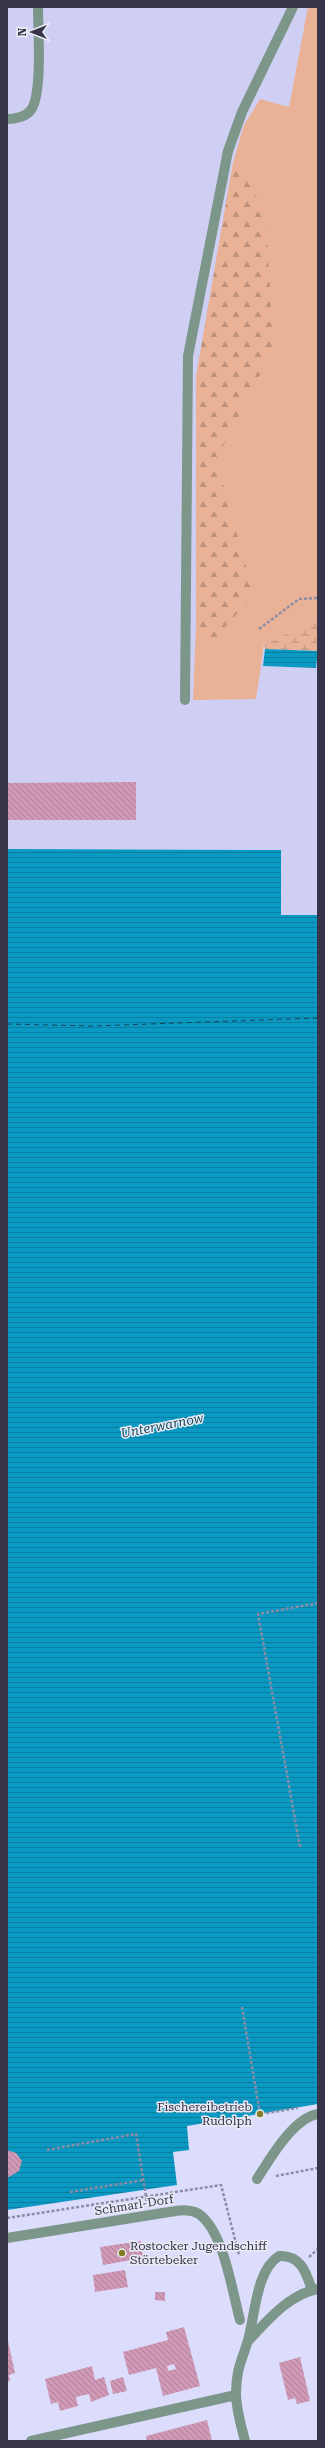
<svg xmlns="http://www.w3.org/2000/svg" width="325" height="2448" font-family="'Roboto Serif',serif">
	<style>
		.built { fill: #cfcef3 }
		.green { fill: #e9b196 }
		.forest { fill: url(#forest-firs) }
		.wetland { fill: url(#wetland-marsh) }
		.water { fill: url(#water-rules) }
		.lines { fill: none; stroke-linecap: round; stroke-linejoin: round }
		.ferry { stroke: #144658; stroke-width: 1; stroke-dasharray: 5 4; stroke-linecap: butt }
		.building { fill: url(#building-back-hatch); fill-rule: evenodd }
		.path { stroke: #8c8ca7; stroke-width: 2.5; stroke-dasharray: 3 2; stroke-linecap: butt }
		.minor { stroke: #7c968a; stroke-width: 10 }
		.poi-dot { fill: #847f27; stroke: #ebebf6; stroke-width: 1.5 }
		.labels { text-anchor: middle; stroke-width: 3; stroke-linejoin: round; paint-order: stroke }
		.poi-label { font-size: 12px; fill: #353449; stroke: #ebebf6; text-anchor: end }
		.street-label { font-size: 12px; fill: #353449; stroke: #ebebf6 }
		.water-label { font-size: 13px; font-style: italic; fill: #144658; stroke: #ebebf6 }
	</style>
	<defs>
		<pattern id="forest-firs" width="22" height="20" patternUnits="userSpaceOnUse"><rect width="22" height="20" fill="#e9b196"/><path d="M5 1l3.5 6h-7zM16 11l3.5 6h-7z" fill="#be917c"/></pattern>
		<pattern id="wetland-marsh" width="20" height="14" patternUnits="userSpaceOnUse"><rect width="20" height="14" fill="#e9b196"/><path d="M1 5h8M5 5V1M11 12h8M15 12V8" fill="none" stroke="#be917c"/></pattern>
		<pattern id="water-rules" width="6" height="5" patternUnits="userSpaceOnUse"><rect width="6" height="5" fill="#0a99c3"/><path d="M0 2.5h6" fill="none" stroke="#0b7ea0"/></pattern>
		<pattern id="building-back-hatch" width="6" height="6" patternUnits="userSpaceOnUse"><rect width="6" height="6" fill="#d09ab7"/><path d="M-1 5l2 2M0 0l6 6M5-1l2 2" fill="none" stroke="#aa7e97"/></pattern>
	</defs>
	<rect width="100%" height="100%" fill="#dcdcfd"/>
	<path class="built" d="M7 7H309L289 107 258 101 245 127 196 650 265 649 263 666 316 668 318 663V915H281V850L7 849Z"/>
	<path class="green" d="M308 7H318V619L264 644 256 699 193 700 196 626V377L233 163 244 125 260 99 289 107Z"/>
	<path class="forest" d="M233 163 241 166 266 215 273 349 216 460 254 594 215 639 196 626V377Z"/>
	<path class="wetland" d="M318 619V651L265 649 264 644Z"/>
	<path class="water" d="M265 649 318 651 316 668 263 666Z
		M7 849 281 850V915H318V2104L187 2126 189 2150 173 2152 177 2185 7 2210Z"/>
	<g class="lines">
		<path class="ferry" d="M7 1024 93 1026 318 1018"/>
	</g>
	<path class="building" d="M136 782V820H7V783Z
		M7 2150 16 2153 22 2161 19 2171 7 2178Z
		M141 2241 143 2258 103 2265 100 2247Z
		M125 2270 128 2287 95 2292 93 2275Z
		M155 2292H165V2301L155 2300Z
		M184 2327 200 2386 163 2396 156 2368 129 2375 123 2352 168 2340 166 2332ZM174 2364 176 2369 168 2371 167 2366Z
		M8 2341 15 2373 9 2375 10 2381 7 2382Z
		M300 2357 310 2401 297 2404 295 2398 288 2400 279 2363Z
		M92 2366 95 2380 104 2377 109 2395 91 2402 89 2394 76 2397 78 2406 60 2411 58 2402 51 2404 45 2379Z
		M123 2377 127 2391 113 2394 110 2381Z
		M207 2420 212 2441H147L146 2436Z"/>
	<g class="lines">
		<path class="path" d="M259 629 299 599 318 598
			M300 1847 258 1614 318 1603
			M242 2007 260 2114 298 2108
			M318 2140V2141
			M47 2150 136 2134 147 2203
			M276 2176 318 2168
			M70 2192 144 2180
			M7 2218 221 2185 239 2255
			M309 2257 318 2249"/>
		<path class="minor" d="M7 119C14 119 25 117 30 111 43 98 38 28 38 7
			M185 700 188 356 228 151 242 112 293 7
			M257 2179C270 2159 293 2118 318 2114
			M7 2238 169 2212C178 2211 190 2208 199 2214 224 2232 232 2291 240 2320
			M248 2341C267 2321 289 2294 318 2289
			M31 2441 236 2395
			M245 2441C241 2425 236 2409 236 2393 236 2369 242 2361 248 2340 255 2316 256 2270 279 2256 301 2255 306 2272 312 2290"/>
	</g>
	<g class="poi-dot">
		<circle cx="260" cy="2114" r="4"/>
		<circle cx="122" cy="2253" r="4"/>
	</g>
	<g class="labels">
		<g class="poi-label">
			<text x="252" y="2111">Fischereibetrieb<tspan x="252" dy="14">Rudolph</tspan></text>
			<text x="130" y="2250" text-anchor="start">Rostocker Jugendschiff<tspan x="130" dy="14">Störtebeker</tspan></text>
		</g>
		<g class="street-label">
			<text transform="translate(134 2205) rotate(-9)" y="4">Schmarl-Dorf</text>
		</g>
		<g class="water-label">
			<text transform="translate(162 1425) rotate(-11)" y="5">Unterwarnow</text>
		</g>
	</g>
	<rect width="325" height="2448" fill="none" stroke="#353449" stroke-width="16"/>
	<g transform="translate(32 32) rotate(270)" stroke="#ebebf6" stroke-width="3" paint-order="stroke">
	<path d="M0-3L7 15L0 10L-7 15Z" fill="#353449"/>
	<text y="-6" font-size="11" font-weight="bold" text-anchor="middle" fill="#353449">N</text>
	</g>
</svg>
